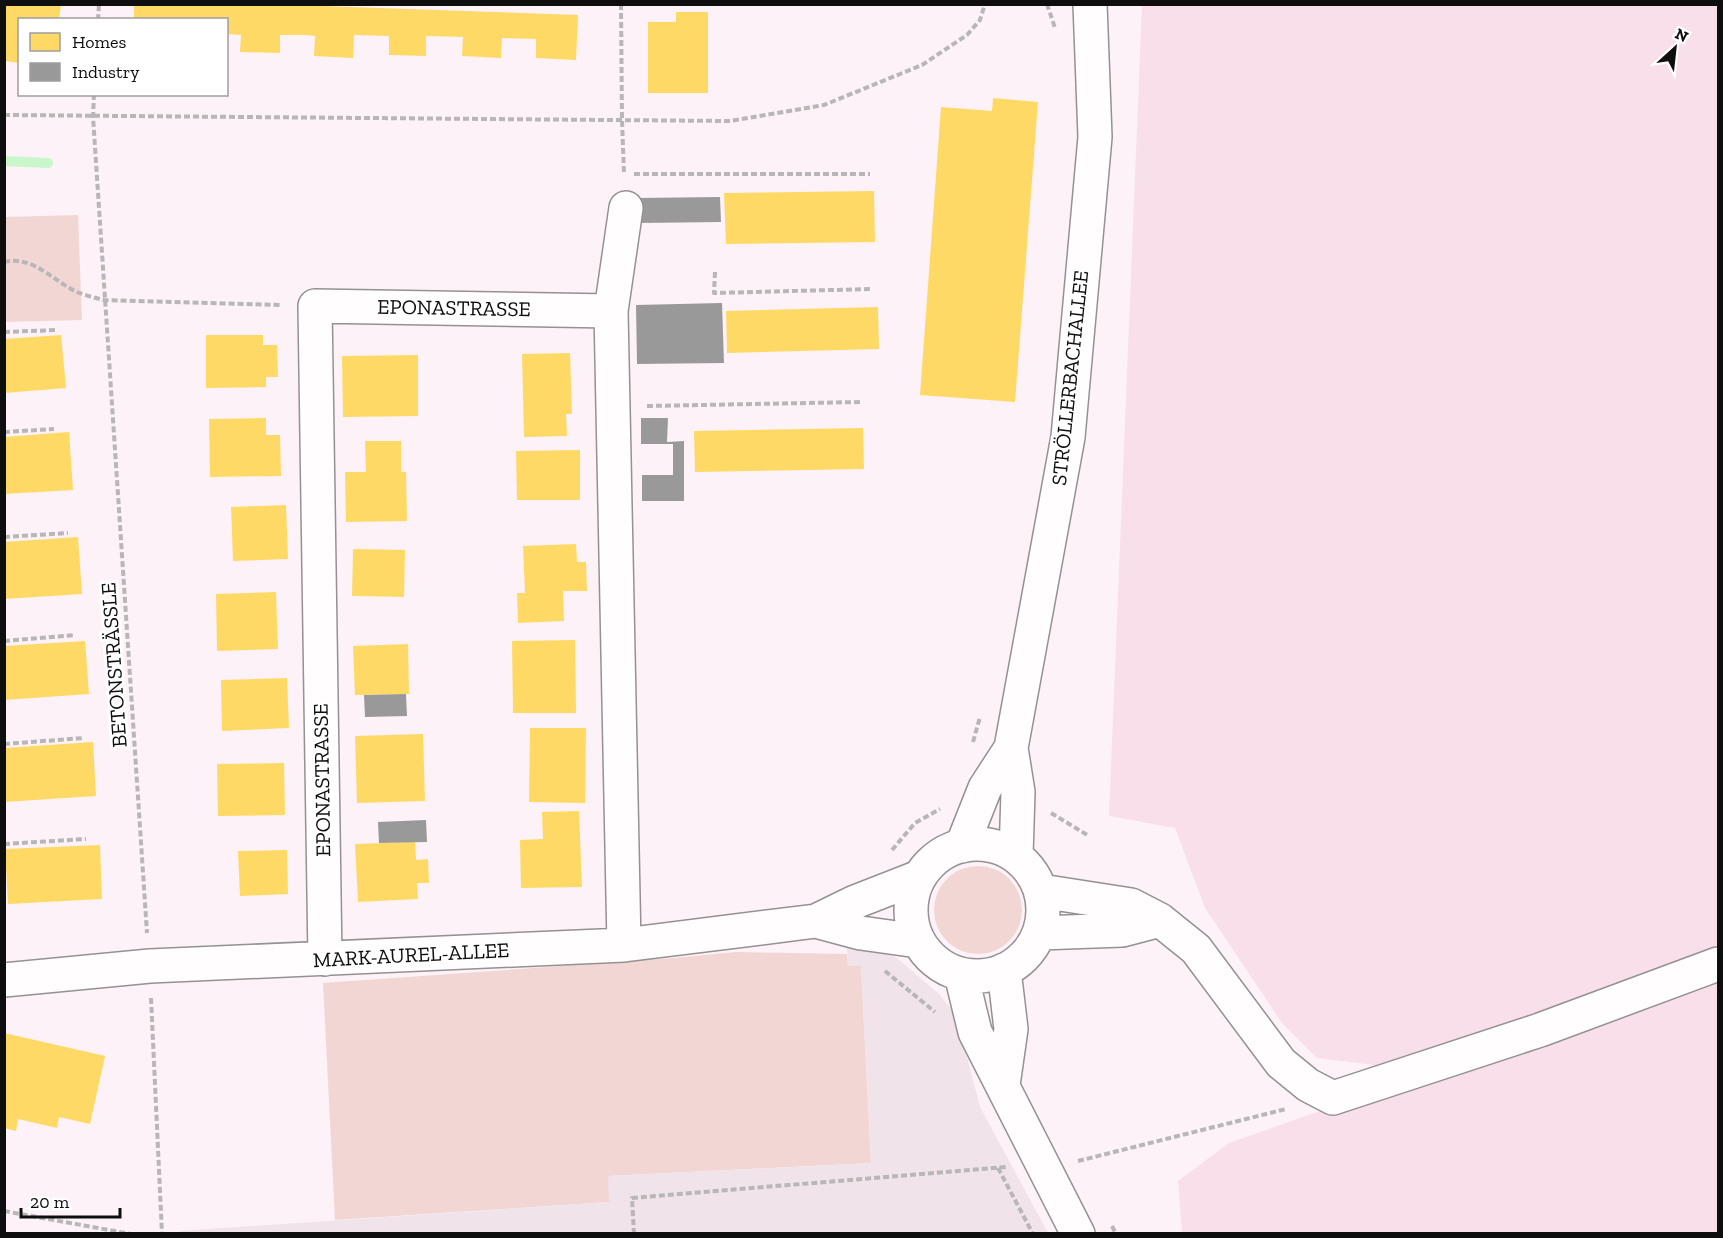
<svg xmlns="http://www.w3.org/2000/svg" width="1723" height="1238" font-family="'Zilla Slab',serif">
	<style>
		.farmland { fill: #f8dfea }
		.green { fill: #f2d6d4 }
		.plaza { fill: #f0e3ea }
		.homes { fill: #ffd966 }
		.industry { fill: #999 }
		.lines { fill: none; stroke-linecap: round; stroke-linejoin: round }
		.stream { stroke: #c9f6ca; stroke-width: 10 }
		.minor-casing { stroke: #959193; stroke-width: 36 }
		.path { stroke: #b8b6b7; stroke-width: 4; stroke-dasharray: 6 3; stroke-linecap: butt }
		.minor { stroke: #fffdfe; stroke-width: 33 }
		.labels { text-anchor: middle; stroke-width: 6; stroke-linejoin: round; paint-order: stroke }
		.street-label { font-size: 21px; fill: #0e0e0e; stroke: #fff }
	</style>
	<rect width="100%" height="100%" fill="#fcf2f7"/>
	<path class="farmland" d="M1142 5H1718V953L1383 1066 1317 1058 1282 1023 1205 908 1175 828 1109 816Z
		M1718 971V1233H1182L1178 1181 1229 1143Z"/>
	<path class="green" d="M78 215 82 320 5 322V217Z
		M934 910a44 44 0 1 1 88 0a44 44 0 1 1-88 0Z
		M736 952 847 954 848 966 861 965 871 1163 609 1176V1202L335 1220 323 983 673 958Z"/>
	<path class="plaza" d="M868 947 881 949 898 959 940 995 956 1015 980 1107 1048 1233 179 1234V1231L609 1202 608 1176 871 1163 861 966H848L847 948Z"/>
	<path class="homes" d="M4 4H61L59 20H20V63L4 61Z
		M134 5H292L578 15 576 60 536 58V39L502 38 501 58 462 56 463 37 426 36V56L389 55V36L354 35 353 58 314 56 315 36 306 35H280V53L240 52 241 35 226 34V20H134Z
		M676 12H708V93H648V22H676Z
		M993 98 1038 102 1015 402 920 395 941 107 992 111Z
		M874 191 875 242 726 244 724 193Z
		M878 307 879 349 727 353 726 311Z
		M61 335 66 388 4 393V339Z
		M206 335H263V345H277L278 377H266V387L206 388Z
		M570 353 572 414H566L567 436 524 437 522 354Z
		M418 355V416L343 417 342 356Z
		M266 418V435H280L281 476 210 477 209 419Z
		M863 428 864 469 695 472 694 431Z
		M69 432 73 490 4 494V437Z
		M365 441H401V472H406L407 521 346 522 345 472H366Z
		M580 450V500H517L516 451Z
		M286 505 288 559 233 561 231 507Z
		M78 537 82 594 4 599V542Z
		M576 544 577 562H586L587 591H563L564 621 518 623 517 593H525L523 546Z
		M353 549 405 550 404 597 352 596Z
		M276 592 278 649 217 651 216 594Z
		M575 640 576 713H513L512 641Z
		M85 641 89 694 4 700V646Z
		M408 644 409 694 355 695 353 646Z
		M287 678 289 728 222 731 221 680Z
		M530 728H586L585 803 529 802Z
		M423 734 425 801 357 803 355 736Z
		M93 742 96 796 4 802V748Z
		M284 763 285 815 218 816 217 764Z
		M579 811 582 887 521 888 520 840 543 839 542 812Z
		M415 842 416 860 428 859 429 883H417L418 899 358 902 355 844Z
		M100 845 102 899 8 904 5 849Z
		M287 850 288 894 240 896 238 851Z
		M4 1033 105 1056 90 1124 59 1117 57 1128 18 1119 16 1131 4 1128Z"/>
	<path class="industry" d="M720 197 721 222 639 223 638 198Z
		M722 303 724 363 637 364 636 305Z
		M641 418H668L667 442 684 441V501H642V475H673V444H641Z
		M406 694 407 716 365 717 364 695Z
		M426 820 427 842 379 843 378 822Z"/>
	<g class="lines">
		<path class="stream" d="M4 161 48 163"/>
		<g class="minor-casing">
			<path id="minor" d="M911 910a66 66 0 1 1 132 0a66 66 0 1 1-132 0Z
				M962 846 985 788 1011 748
				M1016 856 1018 792 1011 748 1068 437 1095 137 1090 4
				M1041 891 1131 905 1160 920 1196 949 1281 1063 1308 1085 1333 1098 1540 1030 1718 964
				M816 921 861 933 918 941
				M1040 933 1122 930 1160 920
				M624 945 611 311 626 208
				M325 959 315 306 611 311
				M961 974 975 1032 1078 1234
				M4 980 150 966 624 945 816 921 855 902 919 877
				M1003 1085 1011 1029 1004 970"/>
		</g>
		<path class="path" d="M621 4 622 120 624 175
			M1047 4 1055 28
			M98 20 99 4
			M94 94 93 117 147 933
			M4 115 730 121 824 105 922 65 967 35 980 20 985 4
			M634 174H870
			M4 262C33 255 53 281 77 292 85 295 95 298 104 300L282 305
			M715 272 714 293 872 289
			M4 332 57 330
			M647 406 861 402
			M4 432 54 429
			M4 537 68 533
			M4 641 75 635
			M973 742 980 717
			M4 744 84 738
			M1051 813 1089 836
			M4 844 86 839
			M892 850 915 823 940 809
			M885 971 935 1012
			M151 998 162 1234
			M1078 1161 1286 1109
			M998 1168 1033 1234
			M4 1211 131 1234
			M1112 1226 1116 1234
			M634 1234 632 1198 1006 1167"/>
		<use href="#minor" class="minor"/>
	</g>
	<g class="labels">
		<g class="street-label">
			<text transform="translate(454 308) rotate(1)" y="7">EPONASTRASSE</text>
			<text transform="translate(1070 378) rotate(-84)" y="7">STRÖLLERBACHALLEE</text>
			<text transform="translate(114 665) rotate(-94)" y="7">BETONSTRÄSSLE</text>
			<text transform="translate(322 780) rotate(-91)" y="7">EPONASTRASSE</text>
			<text transform="translate(411 955) rotate(-3)" y="7">MARK-AUREL-ALLEE</text>
		</g>
	</g>
	<rect width="1723" height="1238" fill="none" stroke="#0e0e0e" stroke-width="12"/>
	<rect x="18" y="18" width="210" height="78" fill="#ffffff" stroke="#9f9f9f" stroke-width="1.5"/>
	<rect x="30" y="33" width="30" height="18" fill="#ffd966" stroke="#9f9f9f" stroke-width="1.5"/>
	<text x="72" y="48" font-size="18" fill="#0e0e0e">Homes</text>
	<rect x="30" y="63" width="30" height="18" fill="#999999" stroke="#9f9f9f" stroke-width="1.5"/>
	<text x="72" y="78" font-size="18" fill="#0e0e0e">Industry</text>
	<g transform="translate(1675 48) rotate(27)" stroke="#ffffff" stroke-width="4.5" paint-order="stroke">
	<path d="M0-4.5L10 22L0 15L-10 22Z" fill="#0e0e0e"/>
	<text y="-9" font-size="16" font-weight="bold" text-anchor="middle" fill="#0e0e0e">N</text>
	</g>
	<path d="M21 1208v9h99v-9" fill="none" stroke="#0e0e0e" stroke-width="3"/>
	<text x="30" y="1208" font-size="18" fill="#0e0e0e" stroke="#ffffff" stroke-width="4.5" paint-order="stroke">20 m</text>
</svg>
